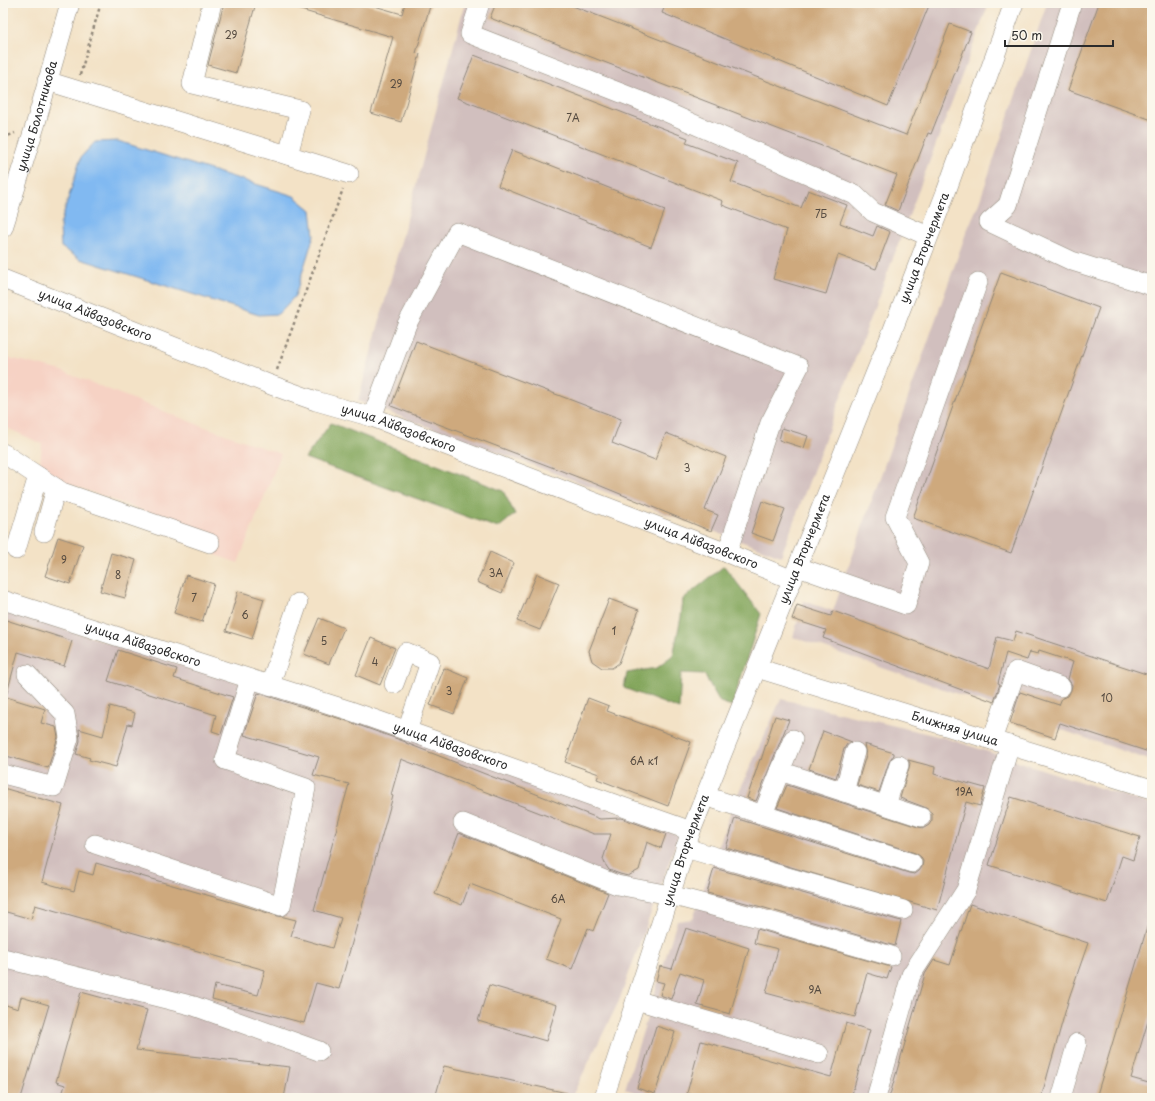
<svg xmlns="http://www.w3.org/2000/svg" width="1155" height="1101" font-family="'Playpen Sans',sans-serif">
	<style>
		.built { fill: #f6d2c4 }
		.industrial { fill: #d1bfbe }
		.forest { fill: #83a65b; stroke: #576843 }
		.water { fill: #81b9f1; stroke: #56728e }
		.building { fill: #cea97d }
		.lines { fill: none; stroke-linecap: round; stroke-linejoin: round }
		.minor-casing { stroke: #8f8678; stroke-width: 20 }
		.path { stroke: #8f8678; stroke-width: 2.5; stroke-dasharray: 3 3; stroke-linecap: butt }
		.minor { stroke: #fff; stroke-width: 19 }
		.labels { text-anchor: middle; stroke-width: 3.5; stroke-linejoin: round; paint-order: stroke }
		.number-label { font-size: 10px; fill: #544a40 }
		.street-label { font-size: 12px; fill: #2b2b2b; stroke: #fbf7ec }
	</style>
	<rect width="100%" height="100%" fill="#fbf7ec"/>
	<filter id="ink" filterUnits="userSpaceOnUse"><feTurbulence type="fractalNoise" baseFrequency=".025" numOctaves="2"/><feDisplacementMap in="SourceGraphic" scale="8" xChannelSelector="R" yChannelSelector="G"/><feConvolveMatrix kernelMatrix="1 2 1 2 8 2 1 2 1" color-interpolation-filters="sRGB"/></filter>
	<filter id="wash" filterUnits="userSpaceOnUse"><feTurbulence type="fractalNoise" baseFrequency=".012" numOctaves="4" result="noise"/><feDisplacementMap in="SourceGraphic" scale="16" xChannelSelector="R" yChannelSelector="G"/><feGaussianBlur stdDeviation="0.9" result="paint"/><feColorMatrix in="noise" values="0 0 0 0 0 0 0 0 0 0 0 0 0 0 0 0 0 1.4 0 .05"/><feComposite in="paint" operator="in"/></filter>
	<g filter="url(#wash)">
		<rect width="100%" height="100%" fill="#f3e2c6"/>
		<path class="built" d="M5 357 59 370 191 422 281 454 238 563 216 555 218 538 39 473 42 444 3 426V363Z"/>
		<path class="industrial" d="M465 3H989L781 556 358 401Z
			M1047 3H1152V761L793 637 804 601 833 611 966 233 979 203Z
			M3 610 414 736 679 835 619 1001 571 1098H3Z
			M781 699 946 738 1152 805V1098H652L625 1089 677 921 693 919 733 805Z"/>
		<path class="forest" d="M331 423 503 491 515 514 498 528 305 458Z
			M724 566 761 614 732 706 720 702 704 674 681 673 679 709 624 688 627 673 657 668 673 656 681 617 683 599Z"/>
		<path class="water" d="M118 141 294 196 311 210 314 235 295 296 278 314 259 315 80 259 61 247 60 225 81 157 95 142Z"/>
		<g id="blocks">
			<path class="building" d="M224 3H256L236 73 208 65Z
				M288 3H364L402 14 405 3H431L416 53 420 54 401 122 371 113 393 37 287 6Z
				M496 3H565L906 135 950 24 971 32 931 134 928 133 898 211 885 205 897 175 490 18Z
				M666 3H930L888 106 662 13Z
				M1099 3H1152V120L1068 90Z
				M474 55 688 138 686 143 738 163 731 182 801 208 808 190 847 205 840 223 873 236 877 226 890 232 876 269 838 255 826 294 773 279 787 230 722 205 723 201 457 98Z
				M512 150 665 210 651 247 498 186Z
				M1001 272 1099 308 1011 553 913 518Z
				M416 341 621 419 612 443 655 460 666 433 726 457 705 510 718 515 711 531 596 484 391 406Z
				M782 428 808 436 804 448 779 440Z
				M762 501 785 509 773 541 751 533Z
				M58 537 83 545 70 584 45 576Z
				M490 552 514 563 502 593 477 582Z
				M111 553 136 560 125 598 100 591Z
				M537 574 559 583 540 630 517 621Z
				M186 575 214 584 202 622 174 613Z
				M238 591 264 599 252 639 226 631Z
				M609 599 639 610 619 663 612 668H602L592 661 589 651Z
				M797 605 831 616 833 611 989 669 997 637 1013 641 1016 631 1152 676V753L1060 723 1055 738 1010 723 1020 692 1059 705 1062 698 1068 696 1071 690 1072 685 1068 679 1073 662 1039 651 1038 654 1030 652 1027 660 1006 653 998 683 1000 684 994 702 823 638 826 630 792 619Z
				M319 618 344 628 329 664 304 654Z
				M3 619 72 641 64 666 18 652 7 693 3 692Z
				M371 638 395 648 380 685 356 675Z
				M118 650 177 669 174 678 233 697 221 734 212 731 216 715 108 681Z
				M444 668 468 678 454 714 430 705Z
				M258 693 344 720 406 742V743L600 819 621 818 666 834 661 848 647 842 639 870 628 876 620 874 609 870 605 864 603 859 611 834H594L401 759 391 795 393 796 339 989 316 983 304 1023 212 999 215 985 258 995 265 970 35 905 31 919 3 911V788L63 805 42 882 74 891 79 871 93 875 96 863 245 906 278 916 284 917 296 920 291 936 332 948 341 918 314 910 349 784 313 775 319 757 244 735Z
				M3 696 45 709 41 723 56 727 58 737 48 768 3 755Z
				M588 698 609 706 607 711 691 742 668 806 597 779 599 774 565 762Z
				M110 706 135 713 132 725 128 724 116 767 89 760 90 758 76 754 80 741 79 729 103 736Z
				M775 716 789 720 756 801 747 798 760 759 761 760Z
				M823 731 852 742 847 744 844 749 836 778 809 769Z
				M864 744 894 753V755L889 762 879 792 857 785 866 755Z
				M908 760 935 767 934 774 985 788 980 806 966 802 937 910 726 848 735 818 909 873 915 874 919 871 922 867 923 861 920 856 915 853 777 808 787 785 918 827 924 828 929 825 932 820V814L929 810 924 807 900 798 909 768 910 763Z
				M1011 797 1140 837 1133 860 1122 856 1107 903 989 865Z
				M459 833 608 893 593 931 588 928 572 969 546 959 561 919 470 884 462 905 435 894Z
				M714 868 901 921 895 946 758 906 707 893Z
				M970 904 1088 943 1069 998 1041 1098H889L925 974 934 960 950 965Z
				M1149 921 1152 922V1008L1131 1078 1152 1084V1098H1096Z
				M686 928 749 948 730 1014 697 1005 704 980 680 972 671 999 660 995 664 983 656 981 660 966 672 969Z
				M757 929 891 967 887 979 867 973 855 1017 766 993 778 949 754 943Z
				M489 985 557 1005 546 1041 478 1021Z
				M81 992 147 1010 136 1050 290 1067 284 1098H61L65 1085 56 1082Z
				M21 997 49 1005 21 1098H3V1004L18 1009Z
				M846 1023 870 1030 851 1098H703L687 1093 701 1041 831 1077Z
				M656 1026 675 1032 655 1094 637 1088Z
				M444 1066 567 1093V1098H435Z"/>
		</g>
	</g>
	<g filter="url(#ink)">
		<use href="#blocks" fill-opacity="0" stroke="#8f8678" stroke-width="1"/>
		<g class="lines">
			<g class="minor-casing">
				<g id="minor">
					<path d="M212 3 192 84 300 110 288 155"/>
					<path d="M480 3 470 34 639 100 855 195 873 212 928 236"/>
					<path d="M1072 3 1008 205 989 222 1072 261 1152 286"/>
					<path d="M47 81 349 174"/>
					<path id="s1" d="M3 228 35 126 70 3"/>
					<path id="s2" d="M3 279 271 385 316 401 372 417 727 553 793 580"/>
					<path d="M372 417 407 324 457 232 799 367 770 423 727 553"/>
					<path d="M3 453 62 492 210 543"/>
					<path d="M44 532 56 488"/>
					<path d="M16 550 38 476"/>
					<path d="M798 567 906 605 919 563 895 517 978 282"/>
					<path id="s3" d="M3 600 348 710 691 831"/>
					<path id="s4" d="M757 668 1152 789"/>
					<path d="M394 684 406 652 430 662 407 731"/>
					<path d="M270 685 298 603"/>
					<path d="M992 740 1016 671 1061 687"/>
					<path d="M780 771 921 817"/>
					<path d="M3 774 54 787 69 738 65 714 27 674"/>
					<path d="M844 792 855 752"/>
					<path d="M705 796 912 863"/>
					<path d="M886 805 899 765"/>
					<path d="M763 814 793 739"/>
					<path d="M463 823 617 885 670 895 755 917 891 956"/>
					<path d="M95 844 281 906 306 788 225 760 250 679"/>
					<path d="M685 848 903 910"/>
					<path d="M3 958 194 1006 319 1051"/>
					<path d="M636 1000 819 1054"/>
					<path id="s5" d="M604 1098 691 831 892 332 946 192 1014 3"/>
					<path d="M876 1098 911 975 966 890 1010 745"/>
					<path d="M1061 1098 1077 1043"/>
				</g>
			</g>
			<path class="path" d="M80 75 100 6
				M3 138 15 133
				M277 370 343 189"/>
			<use href="#minor" class="minor"/>
		</g>
	</g>
	<g class="labels">
		<g class="number-label">
			<text x="231" y="39">29</text>
			<text x="396" y="88">29</text>
			<text x="573" y="122">7А</text>
			<text x="821" y="218">7Б</text>
			<text x="687" y="472">3</text>
			<text x="64" y="564">9</text>
			<text x="496" y="577">3А</text>
			<text x="118" y="579">8</text>
			<text x="194" y="602">7</text>
			<text x="245" y="619">6</text>
			<text x="614" y="635">1</text>
			<text x="324" y="645">5</text>
			<text x="375" y="666">4</text>
			<text x="449" y="695">3</text>
			<text x="1107" y="702">10</text>
			<text x="644" y="765">6А к1</text>
			<text x="964" y="796">19А</text>
			<text x="558" y="903">6А</text>
			<text x="815" y="994">9А</text>
		</g>
		<g class="street-label">
			<text dy="4" stroke="none"><textPath href="#s1" startOffset="117">улица Болотникова</textPath></text>
			<text dy="4" stroke="none"><textPath href="#s5" startOffset="909">улица Вторчермета</textPath></text>
			<text dy="4" stroke="none"><textPath href="#s2" startOffset="99">улица Айвазовского</textPath></text>
			<text dy="4" stroke="none"><textPath href="#s2" startOffset="423">улица Айвазовского</textPath></text>
			<text dy="4" stroke="none"><textPath href="#s2" startOffset="747">улица Айвазовского</textPath></text>
			<text dy="4" stroke="none"><textPath href="#s5" startOffset="585">улица Вторчермета</textPath></text>
			<text dy="4" stroke="none"><textPath href="#s3" startOffset="147">улица Айвазовского</textPath></text>
			<text dy="4" stroke="none"><textPath href="#s4" startOffset="207">Ближняя улица</textPath></text>
			<text dy="4" stroke="none"><textPath href="#s3" startOffset="471">улица Айвазовского</textPath></text>
			<text dy="4" stroke="none"><textPath href="#s5" startOffset="261">улица Вторчермета</textPath></text>
		</g>
	</g>
	<rect width="1155" height="1101" fill="none" stroke="#fbf7ec" stroke-width="16"/>
	<path d="M1005 40v6h108v-6" fill="none" stroke="#2b2b2b" stroke-width="2"/>
	<text x="1011" y="40" font-size="12" fill="#2b2b2b" stroke="#fbf7ec" stroke-width="3" paint-order="stroke">50 m</text>
</svg>
